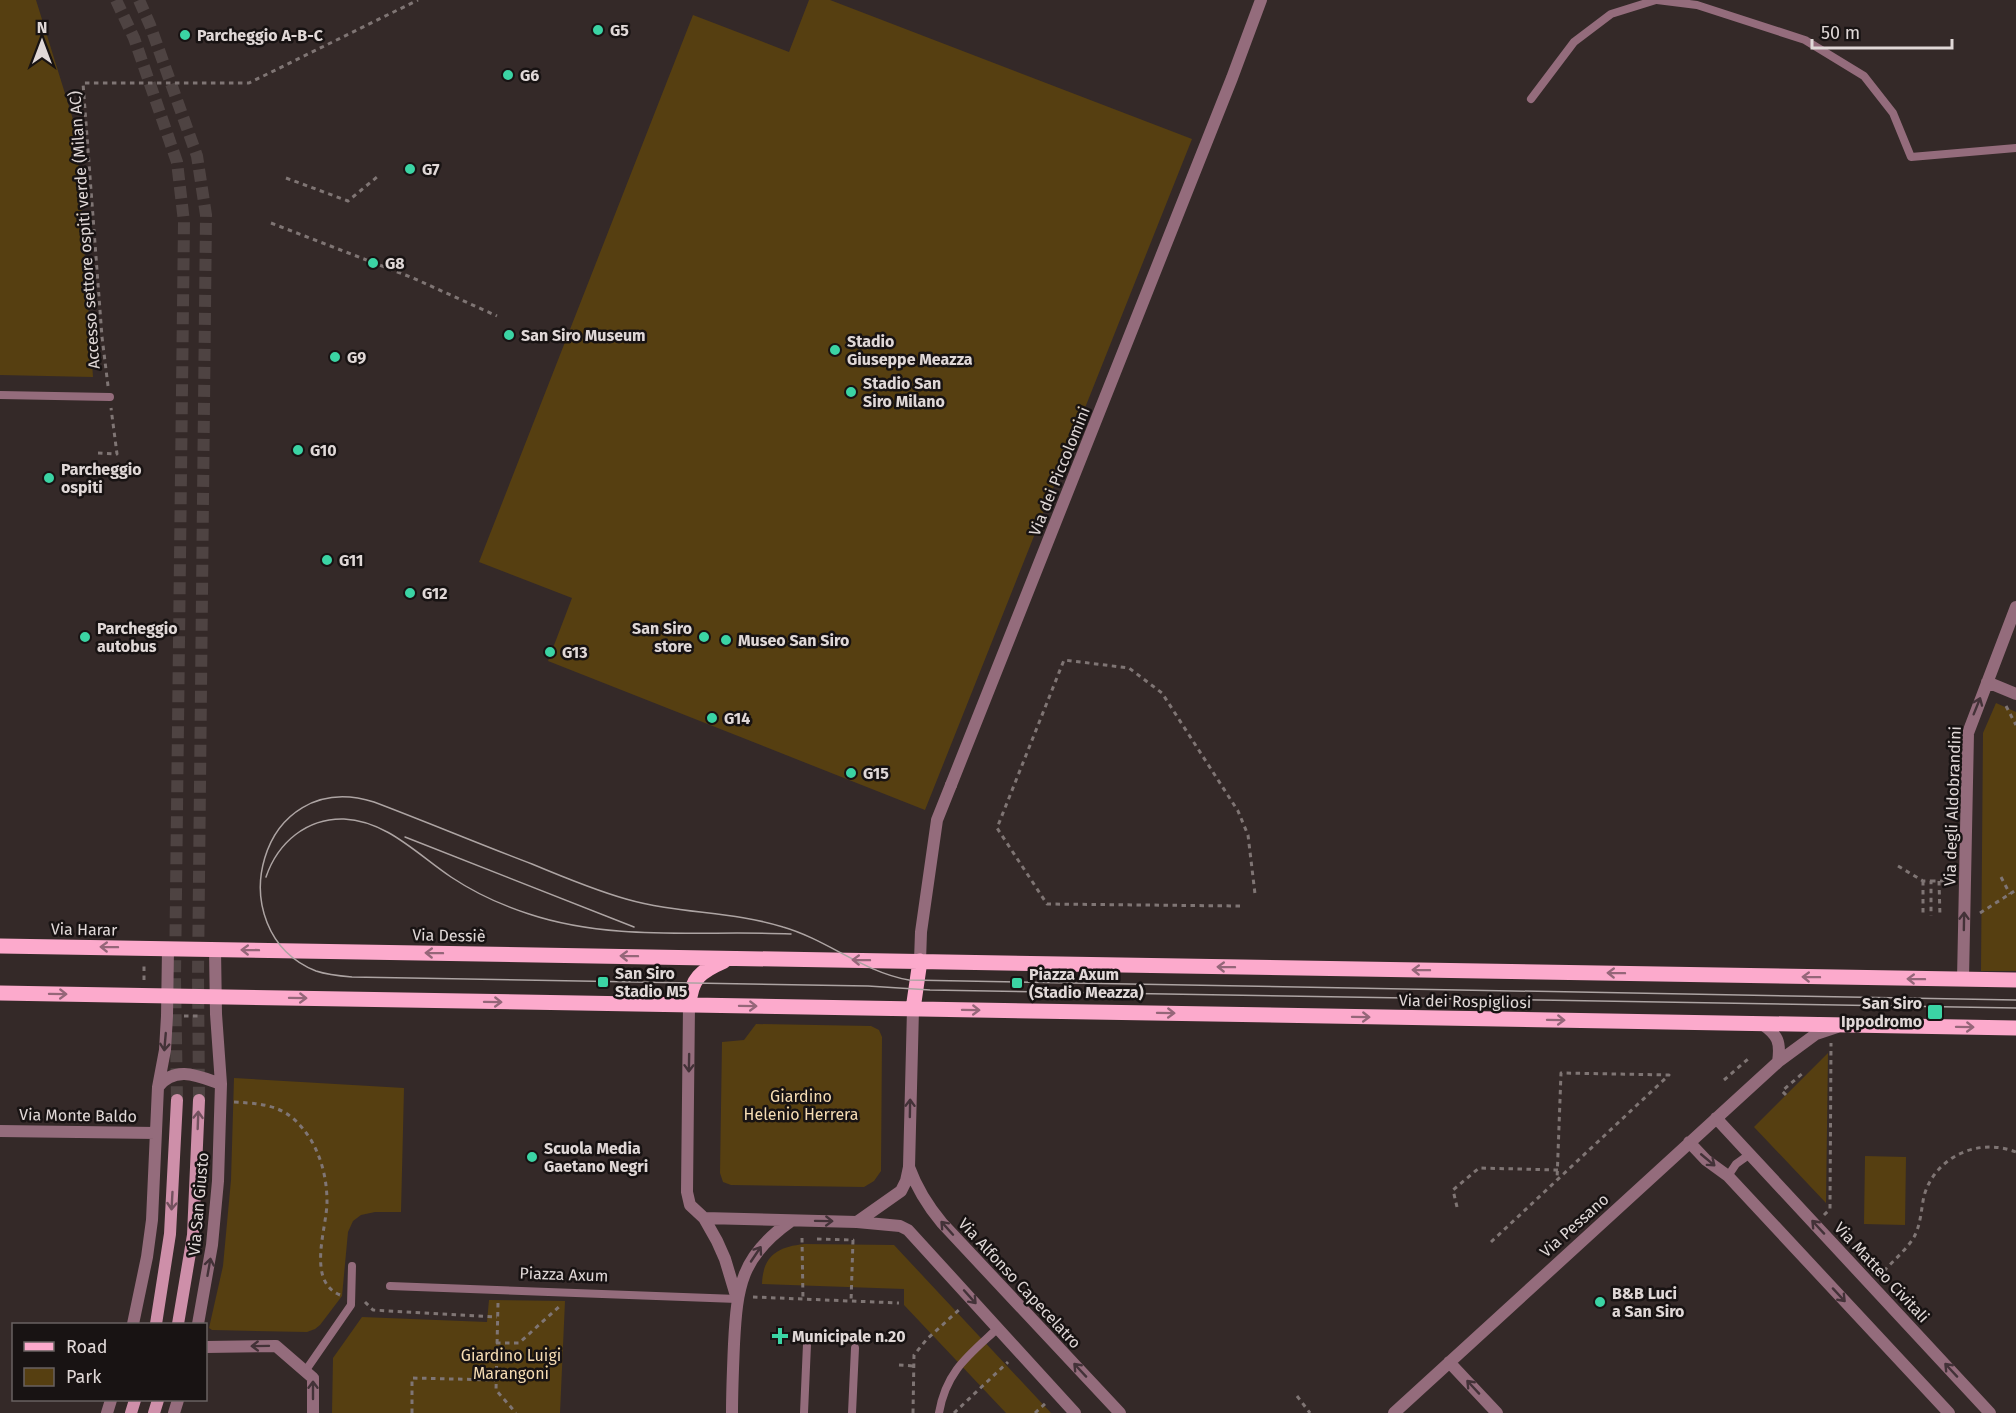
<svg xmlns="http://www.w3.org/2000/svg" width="2016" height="1413" font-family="'Fira Sans',sans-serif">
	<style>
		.green { fill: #563f11 }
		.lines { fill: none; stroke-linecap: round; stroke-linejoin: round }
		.secondary-tunnel { stroke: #4e4342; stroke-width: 12; stroke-dasharray: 12 6; stroke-linecap: butt }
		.path { stroke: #7f7574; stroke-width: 3; stroke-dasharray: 4.5 4.5; stroke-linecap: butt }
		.service { stroke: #946c7c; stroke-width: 8 }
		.pedestrian { stroke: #946c7c; stroke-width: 12 }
		.minor { stroke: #946c7c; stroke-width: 12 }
		.secondary { stroke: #ce8fa9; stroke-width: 12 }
		.primary { stroke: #fcaacc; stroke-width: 15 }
		.tram { stroke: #ada4a3; stroke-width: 1.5 }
		.oneway { stroke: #433238 }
		.oneway2 { stroke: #956679 }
		.oneway3 { stroke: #73515e }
		.poi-dot { fill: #3bd4a4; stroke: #181313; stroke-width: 2 }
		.labels { text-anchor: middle; stroke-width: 5; stroke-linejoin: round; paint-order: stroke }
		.poi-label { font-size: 16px; font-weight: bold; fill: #e0d8d7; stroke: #181313; text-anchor: start }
		.street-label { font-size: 16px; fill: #e0d8d7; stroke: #181313 }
		.park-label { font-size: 16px; fill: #f6dcb3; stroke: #181313 }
	</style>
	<rect width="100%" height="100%" fill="#342928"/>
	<path class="green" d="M0 0H36L76 129 93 377 0 375Z
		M809 0H830L1192 139 925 810 548 661 572 598 479 562 693 15 789 52Z
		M1996 703 2016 712V971H1981L1983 733Z
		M756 1024 871 1026 879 1030 882 1037 881 1171 874 1181 864 1187 731 1185 723 1182 720 1173 722 1042 744 1040Z
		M1828 1053 1826 1203 1754 1127Z
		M234 1078 404 1088 401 1212H375L361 1215 353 1221 348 1232 342 1296 320 1325 315 1329 307 1332 212 1330 209 1328 223 1266 231 1180Z
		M1865 1156 1906 1157 1905 1225 1864 1224Z
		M804 1244 894 1245 1051 1413H1006L904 1305V1289L762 1284C763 1255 778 1247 804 1244Z
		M489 1300 565 1301 560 1413H332L333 1358 362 1317 487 1322Z"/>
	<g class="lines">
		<path class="secondary-tunnel" d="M116 0 134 38 177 162 184 222 175 978 177 1100
			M139 0 150 25 197 156 206 215 198 974 199 1100"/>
		<path class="path" d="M286 178 348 201 377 177
			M271 223 413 278 497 316
			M108 386 102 337 83 83H249L418 0
			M98 453 117 454 111 408
			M2006 706 2016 725
			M1898 866 1923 881H1931V916
			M2001 877 2010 894
			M1923 881V916
			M1931 881H1951
			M1939 881 1940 917
			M1240 906 1047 904 997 828 1064 660 1129 668 1162 693 1238 811 1248 835 1255 894
			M1980 913 2016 890
			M144 980V963
			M184 1016H202
			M1724 1080 1748 1059
			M1786 1095 1782 1091 1803 1073
			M234 1102C271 1104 290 1107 311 1140 322 1159 327 1180 327 1202 327 1228 306 1281 340 1295
			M1457 1207 1453 1190 1479 1168 1558 1170
			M1824 1215 1830 1209 1831 1043
			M802 1238 803 1300
			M817 1239 853 1240 851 1302
			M1491 1242 1669 1075 1561 1073 1557 1180
			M1884 1271C1893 1261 1907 1249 1914 1237 1921 1224 1921 1210 1924 1196 1935 1157 1978 1137 2016 1152
			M753 1297 899 1303
			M365 1302 373 1310 497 1317
			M498 1303 496 1390 516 1413
			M496 1343H519L561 1305
			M899 1365 914 1366
			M1297 1396 1310 1413
			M412 1413V1378L495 1380
			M913 1413 914 1355 927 1339 961 1308
			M954 1413 1008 1362
			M1035 1413 1047 1402"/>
		<path class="service" d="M1657 0 1697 5 1805 40 1864 76 1893 113 1911 157 2016 148
			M1531 99 1574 42 1611 14 1656 0
			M0 395 110 397
			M1728 1176 1736 1164 1750 1154
			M390 1286 737 1299
			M306 1370 351 1305 352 1266
			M804 1413 807 1344
			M852 1413 855 1348
			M939 1413C946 1371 969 1355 998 1328"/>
		<path class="pedestrian" d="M951 785 1232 78 1261 0"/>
		<path class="minor" d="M1987 682 2016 694
			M920 961 921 932 937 820 951 785
			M1963 979 1968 733 2016 607
			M689 1005 687 1192 690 1205 704 1218 717 1241 725 1259 737 1299
			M1762 1024C1778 1035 1781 1042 1778 1062
			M158 1087C175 1065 198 1076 221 1084
			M1716 1118 1990 1413
			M0 1131 156 1133
			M1689 1142 1706 1160 1728 1176 1949 1413
			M909 1167C917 1189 927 1205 942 1223L1120 1413
			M704 1218 857 1222 900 1226 908 1230 1075 1413
			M857 1222 901 1191 906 1181 909 1167 913 1009
			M133 1324 147 1257 152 1220 158 1087 165 1050 167 1016 168 949
			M198 1324 212 1245 218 1181 221 1084 216 1014 215 949
			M206 1347 276 1346 313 1378V1413
			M1449 1362 1497 1413
			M107 1413 111 1400
			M174 1413 178 1400
			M732 1413C732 1390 733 1367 734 1344 737 1286 741 1256 791 1221
			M1394 1413 1778 1062 1816 1034 1837 1027"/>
		<path class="secondary" d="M156 1324 170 1234 177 1100
			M178 1324 193 1235 199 1100
			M131 1413 135 1400
			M154 1413 158 1400"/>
		<path class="primary" d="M0 946 2016 980
			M0 993 2016 1028
			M689 1005C691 978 701 971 724 961
			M913 1009 920 961"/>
		<path class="tram" d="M405 837 634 927
			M266 877C278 842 307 818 344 819 387 821 418 855 451 877 475 893 501 905 529 914 613 942 705 930 791 934
			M2016 1000 909 980C863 972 828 940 783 927 732 911 678 914 626 899 594 890 563 877 532 864 479 844 427 822 374 802 259 766 217 931 316 971 328 975 340 976 352 977L868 986 930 990 2016 1008"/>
	</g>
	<defs><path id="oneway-shaft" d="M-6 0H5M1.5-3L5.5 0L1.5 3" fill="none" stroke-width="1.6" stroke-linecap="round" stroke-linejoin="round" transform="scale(1.5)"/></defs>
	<g class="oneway">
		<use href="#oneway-shaft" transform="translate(1977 706) rotate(-68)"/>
		<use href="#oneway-shaft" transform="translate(1964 921) rotate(-89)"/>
		<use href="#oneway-shaft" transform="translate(165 1042) rotate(95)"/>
		<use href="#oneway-shaft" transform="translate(689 1063) rotate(91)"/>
		<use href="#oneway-shaft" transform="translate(910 1108) rotate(-89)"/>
		<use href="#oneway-shaft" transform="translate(1708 1160) rotate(40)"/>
		<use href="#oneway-shaft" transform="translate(824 1221) rotate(1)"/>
		<use href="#oneway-shaft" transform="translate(1818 1227) rotate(-133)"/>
		<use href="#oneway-shaft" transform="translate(947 1228) rotate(-132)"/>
		<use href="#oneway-shaft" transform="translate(756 1254) rotate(-56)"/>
		<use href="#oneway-shaft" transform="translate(209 1267) rotate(-80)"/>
		<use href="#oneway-shaft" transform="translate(1839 1295) rotate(47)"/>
		<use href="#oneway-shaft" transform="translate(970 1297) rotate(48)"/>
		<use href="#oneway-shaft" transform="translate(260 1346) rotate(179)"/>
		<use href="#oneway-shaft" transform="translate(1080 1370) rotate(-133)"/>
		<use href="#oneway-shaft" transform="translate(1951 1370) rotate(-133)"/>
		<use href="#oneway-shaft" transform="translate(1473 1387) rotate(-133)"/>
		<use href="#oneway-shaft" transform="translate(313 1390) rotate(-90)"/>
	</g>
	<g class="oneway2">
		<use href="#oneway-shaft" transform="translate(109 947) rotate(-179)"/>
		<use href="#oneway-shaft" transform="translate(250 950) rotate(-179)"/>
		<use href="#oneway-shaft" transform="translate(434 953) rotate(-179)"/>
		<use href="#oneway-shaft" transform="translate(629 956) rotate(-179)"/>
		<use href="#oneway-shaft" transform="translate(861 960) rotate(-179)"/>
		<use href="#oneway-shaft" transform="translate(1226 967) rotate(-179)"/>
		<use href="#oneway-shaft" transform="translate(1421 970) rotate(-179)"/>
		<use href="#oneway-shaft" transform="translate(1616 973) rotate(-179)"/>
		<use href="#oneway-shaft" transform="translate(1811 977) rotate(-179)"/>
		<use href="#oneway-shaft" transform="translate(1916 979) rotate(-179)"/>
		<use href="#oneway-shaft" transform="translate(58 994) rotate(1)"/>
		<use href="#oneway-shaft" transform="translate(298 998) rotate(1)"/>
		<use href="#oneway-shaft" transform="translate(493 1002) rotate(1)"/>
		<use href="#oneway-shaft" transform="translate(748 1006) rotate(1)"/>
		<use href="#oneway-shaft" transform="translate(971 1010) rotate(1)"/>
		<use href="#oneway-shaft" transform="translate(1166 1013) rotate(1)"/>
		<use href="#oneway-shaft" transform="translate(1361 1017) rotate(1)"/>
		<use href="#oneway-shaft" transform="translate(1556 1020) rotate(1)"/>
		<use href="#oneway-shaft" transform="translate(1965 1027) rotate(1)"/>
	</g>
	<g class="oneway3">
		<use href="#oneway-shaft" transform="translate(198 1120) rotate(-88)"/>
		<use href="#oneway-shaft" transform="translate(172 1201) rotate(93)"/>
	</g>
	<g class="poi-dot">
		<circle cx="598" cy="30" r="6"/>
		<circle cx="185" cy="35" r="6"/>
		<circle cx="508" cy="75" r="6"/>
		<circle cx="410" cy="169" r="6"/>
		<circle cx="373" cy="263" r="6"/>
		<circle cx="509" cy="335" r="6"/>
		<circle cx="835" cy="350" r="6"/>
		<circle cx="335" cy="357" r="6"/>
		<circle cx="851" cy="392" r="6"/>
		<circle cx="298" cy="450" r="6"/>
		<circle cx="49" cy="478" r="6"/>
		<circle cx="327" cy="560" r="6"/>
		<circle cx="410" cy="593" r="6"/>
		<circle cx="85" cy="637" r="6"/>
		<circle cx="704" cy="637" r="6"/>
		<circle cx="726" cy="640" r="6"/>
		<circle cx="550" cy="652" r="6"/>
		<circle cx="712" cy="718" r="6"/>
		<circle cx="851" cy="773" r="6"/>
		<rect x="597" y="976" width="12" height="12" rx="3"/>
		<rect x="1011" y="977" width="12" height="12" rx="3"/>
		<rect x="1927" y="1004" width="16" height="16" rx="3"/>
		<circle cx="532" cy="1157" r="6"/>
		<circle cx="1600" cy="1302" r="6"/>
		<path d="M777 1327h6v6h6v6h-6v6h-6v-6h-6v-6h6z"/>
	</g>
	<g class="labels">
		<g class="poi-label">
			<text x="610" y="36">G5</text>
			<text x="197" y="41">Parcheggio A-B-C</text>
			<text x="520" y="81">G6</text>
			<text x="422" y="175">G7</text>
			<text x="385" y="269">G8</text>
			<text x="521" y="341">San Siro Museum</text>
			<text x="847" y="347">Stadio<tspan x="847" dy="18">Giuseppe Meazza</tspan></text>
			<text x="347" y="363">G9</text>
			<text x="863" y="389">Stadio San<tspan x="863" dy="18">Siro Milano</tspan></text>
			<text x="310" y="456">G10</text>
			<text x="61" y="475">Parcheggio<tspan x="61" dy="18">ospiti</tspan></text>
			<text x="339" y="566">G11</text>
			<text x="422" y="599">G12</text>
			<text x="97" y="634">Parcheggio<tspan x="97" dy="18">autobus</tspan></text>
			<text x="692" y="634" text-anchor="end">San Siro<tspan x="692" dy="18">store</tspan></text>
			<text x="738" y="646">Museo San Siro</text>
			<text x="562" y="658">G13</text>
			<text x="724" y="724">G14</text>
			<text x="863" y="779">G15</text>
			<text x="615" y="979">San Siro<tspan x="615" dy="18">Stadio M5</tspan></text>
			<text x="1029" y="980">Piazza Axum<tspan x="1029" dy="18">(Stadio Meazza)</tspan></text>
			<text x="1922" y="1009" text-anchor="end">San Siro<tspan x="1922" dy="18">Ippodromo</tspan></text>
			<text x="544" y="1154">Scuola Media<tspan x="544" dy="18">Gaetano Negri</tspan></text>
			<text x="1612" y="1299">B&amp;B Luci<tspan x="1612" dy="18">a San Siro</tspan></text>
			<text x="792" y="1342">Municipale n.20</text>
		</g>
		<g class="street-label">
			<text transform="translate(84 230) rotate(-94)" y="6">Accesso settore ospiti verde (Milan AC)</text>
			<text transform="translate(1059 471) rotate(-68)" y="6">Via dei Piccolomini</text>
			<text transform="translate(1952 806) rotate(-88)" y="6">Via degli Aldobrandini</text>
			<text transform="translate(84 929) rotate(1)" y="6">Via Harar</text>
			<text transform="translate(449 935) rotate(1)" y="6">Via Dessiè</text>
			<text transform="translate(1465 1001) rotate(1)" y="6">Via dei Rospigliosi</text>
			<text transform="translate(78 1115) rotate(1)" y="6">Via Monte Baldo</text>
			<text transform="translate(198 1204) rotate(-85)" y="6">Via San Giusto</text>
			<text transform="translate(1574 1225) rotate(-42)" y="6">Via Pessano</text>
			<text transform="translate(1882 1272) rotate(47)" y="6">Via Matteo Civitali</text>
			<text transform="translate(564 1274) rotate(2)" y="6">Piazza Axum</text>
			<text transform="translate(1020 1283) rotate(47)" y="6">Via Alfonso Capecelatro</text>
		</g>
		<g class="park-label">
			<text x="801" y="1102">Giardino<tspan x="801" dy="18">Helenio Herrera</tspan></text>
			<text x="511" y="1361">Giardino Luigi<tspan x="511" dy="18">Marangoni</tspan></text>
		</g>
	</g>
	<rect x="12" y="1323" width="195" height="78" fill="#181313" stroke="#686261" stroke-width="1.5"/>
	<rect x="24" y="1342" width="30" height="9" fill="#fcaacc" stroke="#686261" stroke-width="1.5"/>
	<text x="66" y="1353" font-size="18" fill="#e0d8d7">Road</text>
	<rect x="24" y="1368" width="30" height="18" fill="#563f11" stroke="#686261" stroke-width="1.5"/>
	<text x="66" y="1383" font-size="18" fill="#e0d8d7">Park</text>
	<g transform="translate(42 42)" stroke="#181313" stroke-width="4.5" paint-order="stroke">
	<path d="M0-4.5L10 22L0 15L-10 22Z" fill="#e0d8d7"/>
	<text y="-9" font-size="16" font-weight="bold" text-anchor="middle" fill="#e0d8d7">N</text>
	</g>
	<path d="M1812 39v9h140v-9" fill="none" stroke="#e0d8d7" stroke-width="3"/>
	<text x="1821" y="39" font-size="18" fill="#e0d8d7" stroke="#181313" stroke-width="4.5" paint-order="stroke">50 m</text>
</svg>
